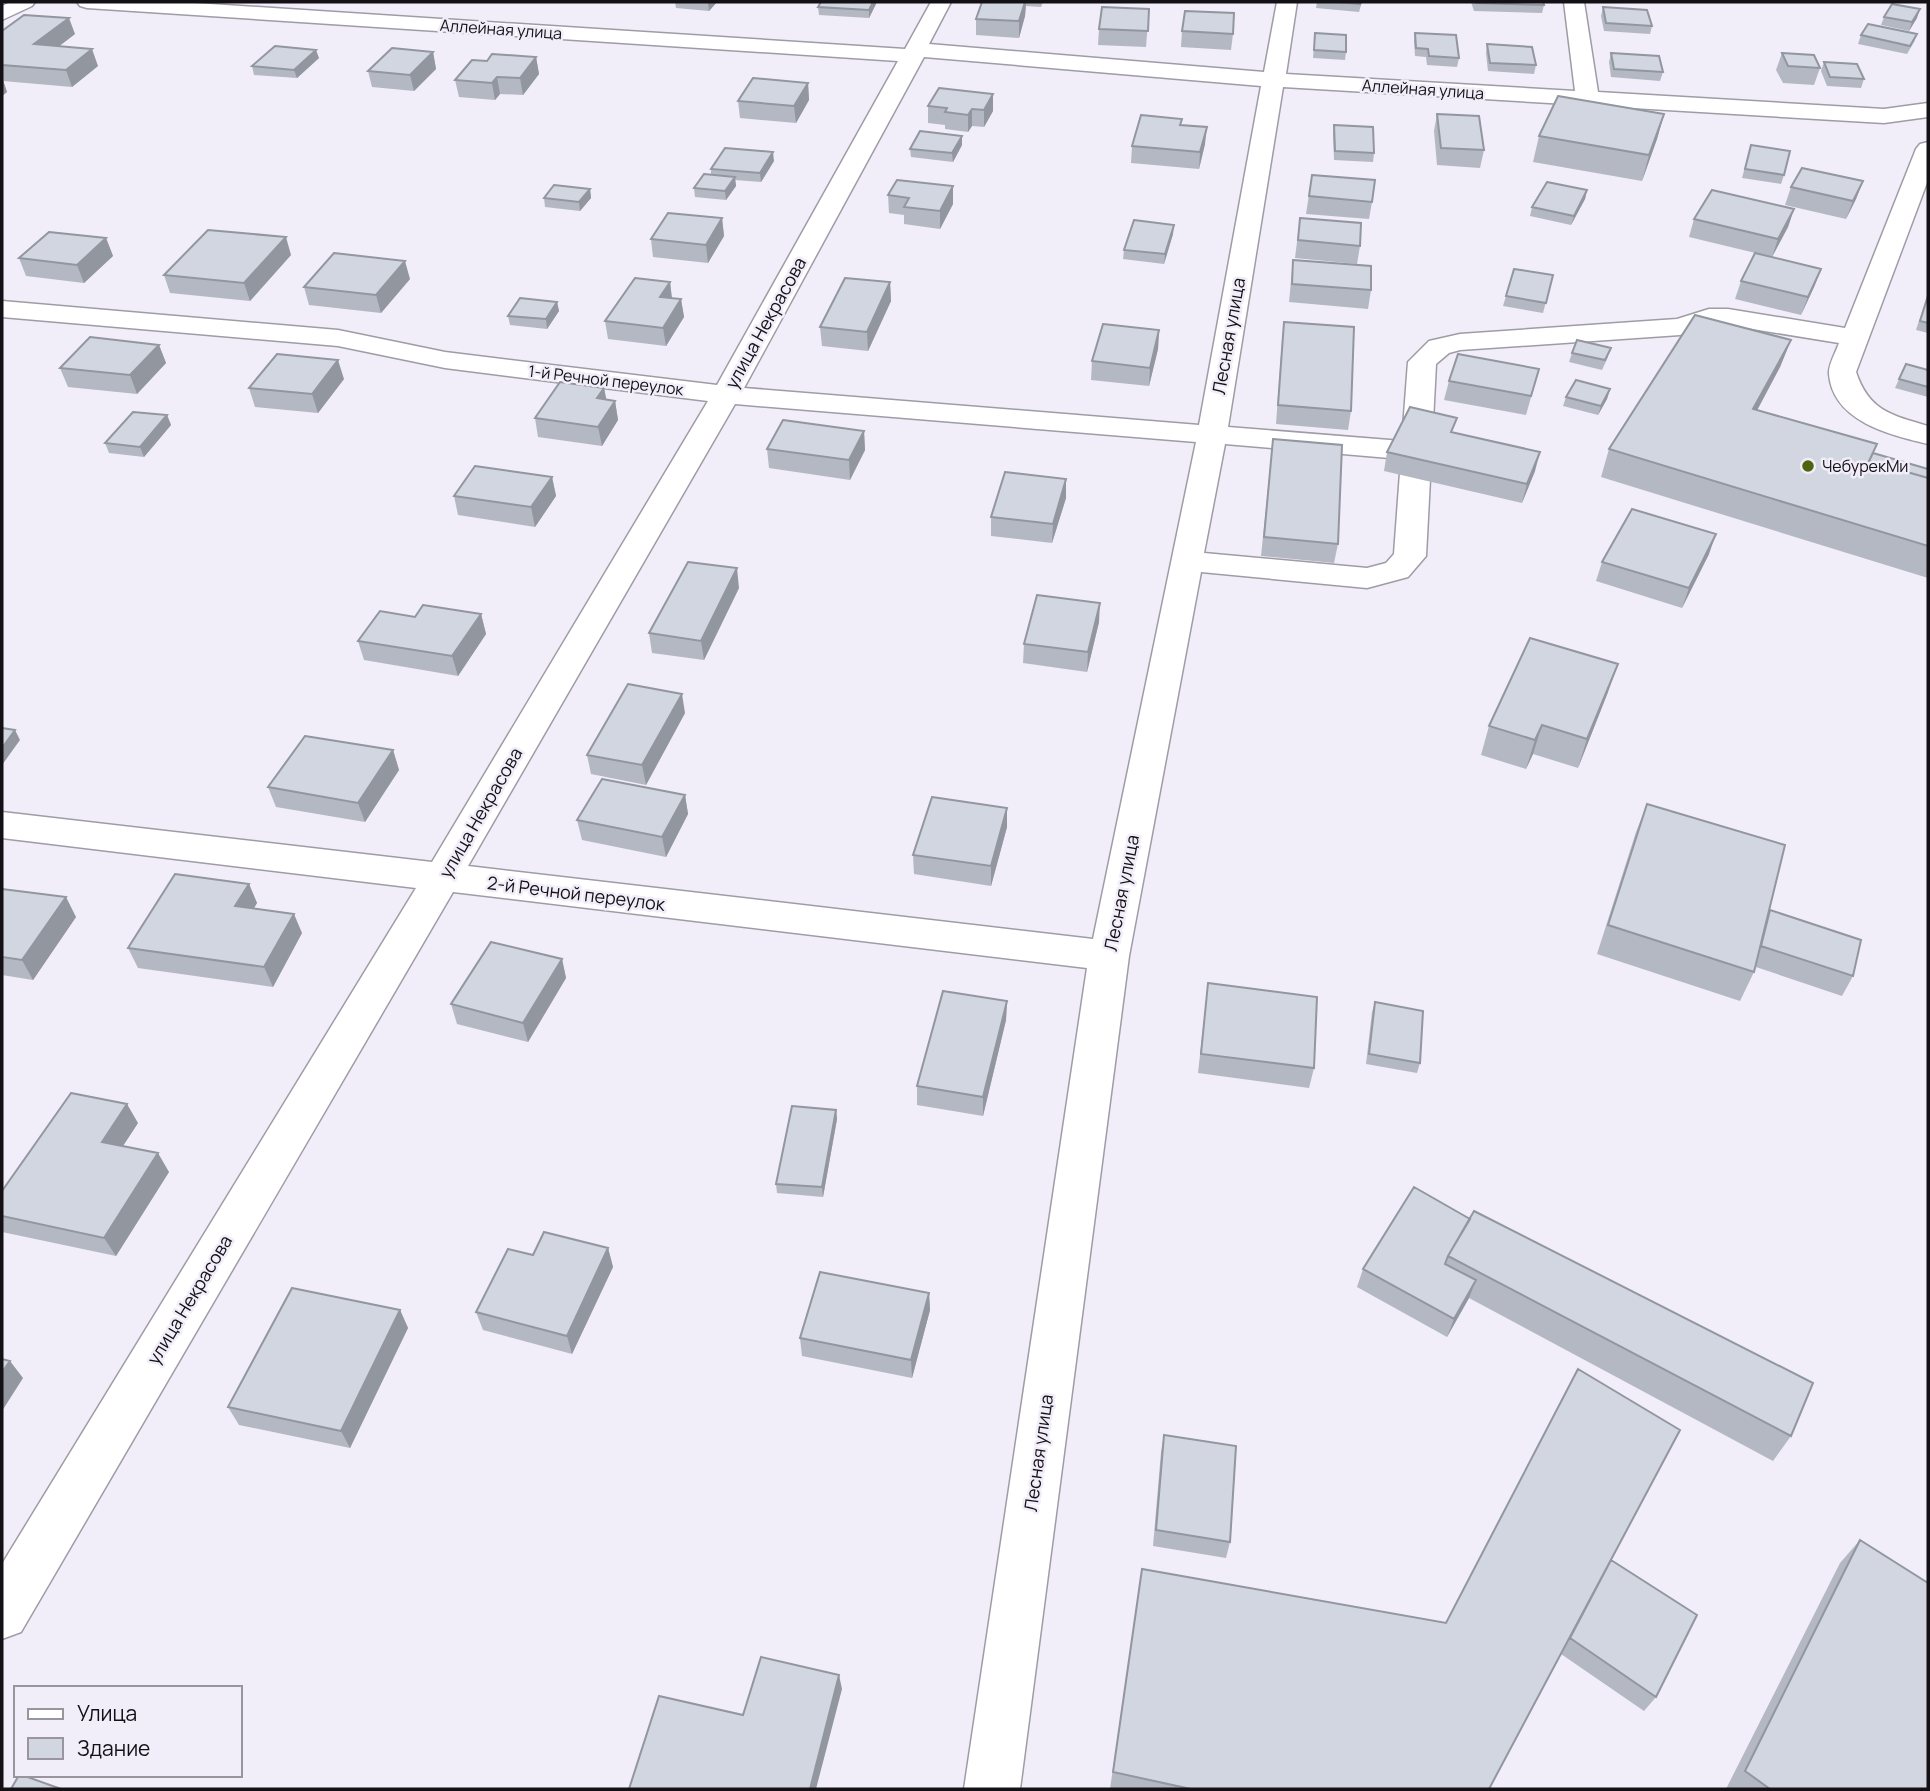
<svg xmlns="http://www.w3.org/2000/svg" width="1930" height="1791" font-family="Manrope,sans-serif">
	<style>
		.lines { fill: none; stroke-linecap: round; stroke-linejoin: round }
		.minor-casing { stroke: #9f9ca6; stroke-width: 3 }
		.minor { fill: #fff; fill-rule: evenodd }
		.wall { fill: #b4b8c2 }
		.shaded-wall { fill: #92969e }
		.building { fill: #d1d6e1; stroke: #92969e; stroke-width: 2 }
		.poi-dot { fill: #4d6411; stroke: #f1edf9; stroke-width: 2.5 }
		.labels { text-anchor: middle; stroke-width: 5; stroke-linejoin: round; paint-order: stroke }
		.far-street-label { font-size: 16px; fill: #131115; stroke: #f1edf9 }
		.far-poi-label { font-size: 16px; fill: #131115; stroke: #f1edf9; text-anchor: start }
		.street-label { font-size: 18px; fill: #131115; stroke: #f1edf9 }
	</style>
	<rect width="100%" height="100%" fill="#f1edf9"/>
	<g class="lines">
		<g class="minor-casing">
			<path id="minor" d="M10 2H35L32 6 2 20V6Z
				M77 2H179L905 49 931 2H951L929 44 1264 72 1277 2H1297L1286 74 1575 91 1564 2H1584L1598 92 1884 109 1928 103V117L1884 123 1283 87 1228 427 1402 441 1408 362 1429 341 1460 334 1677 319 1709 309H1728L1845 328 1916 149 1920 144 1928 142V180L1856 372C1869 411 1891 415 1928 426V444C1891 435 1833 422 1829 374 1828 365 1836 352 1839 343L1728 325H1712L1680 335 1460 350 1449 353 1436 364 1426 556 1408 577 1367 588 1201 572 1129 956 1020 1789H964L1087 968 453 892 21 1632 2 1639V1564L416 888 2 838V812L432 862 708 401 445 368 338 346 2 317V301L338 330 445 352 717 385 898 61 87 8 80 6ZM924 57 1261 86 1199 425 744 388ZM735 404 1196 442 1093 939 468 866ZM1225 444 1401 459 1394 554 1386 563 1367 568 1204 553Z"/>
		</g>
		<use href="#minor" class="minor"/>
	</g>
	<path class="wall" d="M675 2H717L709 11 676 8Z
		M982 2H1043L1041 7 1026 6 1025 16 1019 38 976 35V19Z
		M1317 2H1362L1359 12 1316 8Z
		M1471 2H1543L1544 5 1542 13 1474 11Z
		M876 4 869 18 819 15 818 7Z
		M1603 7 1652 26 1650 34 1604 31 1601 16Z
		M1149 9 1146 47 1098 45 1099 29Z
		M1884 17 1917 18 1909 31 1881 25Z
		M2 31 75 34 59 46 98 66 72 87 3 81 7 92 2 96Z
		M1182 31 1233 34 1231 50 1181 47Z
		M1315 33 1346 52 1345 60 1313 58Z
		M1415 33 1459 58 1457 67 1427 65 1426 57 1415 56 1414 41Z
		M1917 34 1914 42 1907 54 1858 44 1861 35Z
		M1487 44 1536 65 1534 74 1488 71 1486 53Z
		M433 52 436 69 414 91 372 87 368 71Z
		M1611 53 1663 72 1660 81 1611 77 1609 62Z
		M1782 53 1820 68 1814 85 1783 83 1776 70Z
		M536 57 539 74 523 95 500 94 495 100 459 97 455 80 487 61Z
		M319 58 297 78 254 75 252 66Z
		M1824 62 1864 79 1861 88 1827 86 1821 71Z
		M808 83 809 100 796 123 740 118 738 101Z
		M993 94V111L984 127 972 126 968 132 945 129V125L928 123V106Z
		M1437 114 1484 150 1480 168 1437 165 1434 131Z
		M1664 114 1657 139 1642 181 1533 162 1539 136Z
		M1182 119 1181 125 1205 144 1199 169 1131 163 1132 146Z
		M1334 125 1374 153 1373 162 1334 160 1333 134Z
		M962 136V145L953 162 911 157 910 149Z
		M1751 145 1784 175 1781 184 1742 178Z
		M774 161 761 182 735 180 736 186 726 200 695 197 694 188 711 175V169Z
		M1312 175 1372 202 1369 219 1306 214Z
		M1863 181 1856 199 1846 219 1785 205 1791 187Z
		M590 189 591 198 580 211 545 207 544 198Z
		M1587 190 1585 199 1571 225 1530 216 1532 207Z
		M888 195 953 204 940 229 904 224V215L889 213Z
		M1794 209 1788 227 1772 257 1689 237 1694 219Z
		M722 218 724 236 708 263 653 257 651 239Z
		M1300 218 1360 246 1357 264 1295 258Z
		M1173 234 1164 264 1123 259 1124 250Z
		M106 238 113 256 84 283 26 276 19 258Z
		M291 255 250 301 170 293 164 275Z
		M1293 260 1371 290 1368 309 1289 302Z
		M1821 269 1814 287 1801 315 1735 299 1741 281Z
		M1553 275 1543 313 1503 306 1506 296Z
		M410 279 381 313 309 305 304 287Z
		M670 282 672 298 681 299 684 317 666 346 608 339 605 321Z
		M890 282 891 301 868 351 822 346 820 327Z
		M1928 293V333L1916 330Z
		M557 302 559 311 547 329 510 325 508 316Z
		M1284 322 1351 411 1348 430 1276 424 1282 340Z
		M1159 330 1158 349 1149 386 1091 380 1092 361Z
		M1791 340 1780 367 1757 410 1873 453 1928 469V578L1601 477 1609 449Z
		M159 345 166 363 137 394 68 387 60 368Z
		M1572 353 1608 357 1602 370 1569 362Z
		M1906 364 1928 370V397L1895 388Z
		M1539 369 1526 415 1444 400 1449 381Z
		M344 379 318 413 255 407 249 388Z
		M604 388 606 400 615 401 618 420 602 446 538 437 535 418Z
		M1610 389 1607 399 1598 415 1563 406 1566 397Z
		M167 415 171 425 144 457 109 453 105 443Z
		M864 431 865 450 850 480 769 468 767 449Z
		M1454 432 1535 471 1522 503 1384 471 1387 452Z
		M1273 439 1338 544 1334 563 1261 556Z
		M552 477 556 496 535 527 458 515 454 496Z
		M1066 479V498L1052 543 991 536V517Z
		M1709 554 1682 608 1596 581 1602 562Z
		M739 588 704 660 652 653 649 633Z
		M481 614 486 634 458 676 364 660 358 641 415 617Z
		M1099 622 1087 672 1023 663 1024 644Z
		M1608 692 1578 768 1533 754 1526 769 1481 755 1489 726Z
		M685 713 646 785 591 774 587 755Z
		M393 750 399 770 365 822 276 807 268 787Z
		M685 795 688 814 666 857 582 840 577 820Z
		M1647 804 1770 910 1853 976 1842 996 1756 967 1754 972 1740 1001 1597 954 1636 832Z
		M1007 808V827L991 886 914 874 913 855Z
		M249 884 257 903 254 908 302 933 273 987 138 968 128 948Z
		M2 889 76 917 33 980 2 975Z
		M562 959 566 978 528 1042 457 1024 451 1004Z
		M1208 983 1314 1068 1309 1088 1198 1073Z
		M1007 1001 1006 1020 983 1116 917 1105V1086Z
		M1375 1002 1420 1063 1417 1073 1366 1064 1372 1012Z
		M836 1110 837 1119 823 1197 777 1193 776 1184Z
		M138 1123 123 1146 169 1172 116 1256 2 1232V1191Z
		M1414 1187 1791 1436 1773 1461 1469 1298 1447 1337 1357 1287 1363 1269Z
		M608 1248 613 1267 572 1354 483 1330 476 1312Z
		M929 1293 930 1310 912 1378 802 1356 800 1338Z
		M400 1310 408 1328 350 1448 239 1425 228 1407Z
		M1164 1435 1230 1542 1226 1558 1153 1546 1161 1452Z
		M1860 1540 1928 1789H1726L1840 1563Z
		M1611 1560 1656 1697 1644 1711 1561 1654 1489 1789H1110L1142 1569 1446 1623Z"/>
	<path class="shaded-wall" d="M709 2H717L709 11 708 3Z
		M873 2H876V4L869 18V10Z
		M1026 2 1025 16 1019 38V21Z
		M1920 9 1917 18 1909 31 1912 22Z
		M69 18 75 34 40 61 34 44Z
		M92 49 98 66 72 87 66 70Z
		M316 50 319 58 297 78 294 70Z
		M433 52 436 69 414 91 410 75Z
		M536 57 539 74 523 95 520 78Z
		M2 77 7 92 2 96Z
		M497 77 500 94 495 100 492 83Z
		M808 83 809 100 796 123 794 106Z
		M993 94V111L984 127V110Z
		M972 109V126L968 132V115Z
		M1664 114 1657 139 1642 181 1649 155Z
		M1207 127 1205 144 1199 169 1200 152Z
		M962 136V145L953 162 952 153Z
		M773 152 774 161 761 182 760 173Z
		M735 177 736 186 726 200 725 191Z
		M1863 181 1856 199 1846 219 1853 201Z
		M953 186V204L940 229V211Z
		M590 189 591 198 580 211 579 202Z
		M1587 190 1585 199 1571 225 1574 216Z
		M1794 209 1788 227 1772 257 1778 239Z
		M722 218 724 236 708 263 706 245Z
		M1174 225 1173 234 1164 264 1165 254Z
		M286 237 291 255 250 301 244 283Z
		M106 238 113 256 84 283 77 265Z
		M405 261 410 279 381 313 376 295Z
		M1821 269 1814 287 1801 315 1808 297Z
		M670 282 672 300 660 297Z
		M890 282 891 301 868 351 867 332Z
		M681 299 684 317 666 346 663 328Z
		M557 302 559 311 547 329 546 319Z
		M1159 330 1158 349 1149 386 1150 368Z
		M1791 340 1780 367 1743 437 1753 409Z
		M159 345 166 363 137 394 130 375Z
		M338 360 344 379 318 413 312 394Z
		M604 388 608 407 597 398Z
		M1610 389 1607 399 1598 415 1601 406Z
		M615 401 618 420 602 446 598 427Z
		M167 415 171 425 144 457 140 447Z
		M864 431 865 450 850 480 849 460Z
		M1540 452 1535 471 1522 503 1527 484Z
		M552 477 556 496 535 527 531 507Z
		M1066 479V498L1052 543 1053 524Z
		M1716 534 1709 554 1682 608 1689 588Z
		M737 568 739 588 704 660 701 641Z
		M1100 603 1099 622 1087 672 1088 652Z
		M481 614 486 634 458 676 452 656Z
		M1618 664 1608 692 1578 768 1587 739Z
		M682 694 685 713 646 785 642 765Z
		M1542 725 1533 754 1526 769 1535 740Z
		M15 730 20 740 2 765V748Z
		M393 750 399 770 365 822 358 803Z
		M685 795 688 814 666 857 662 837Z
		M1007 808V827L991 886V866Z
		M249 884 257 903 244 925 235 906Z
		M66 897 76 917 33 980 22 960Z
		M294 914 302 933 273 987 264 967Z
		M562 959 566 978 528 1042 523 1023Z
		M1007 1001 1006 1020 983 1116V1097Z
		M127 1104 138 1123 113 1161 102 1142Z
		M836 1110 837 1119 823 1197 822 1187Z
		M158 1153 169 1172 116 1256 104 1238Z
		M608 1248 613 1267 572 1354 567 1336Z
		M1476 1280 1469 1298 1447 1337 1454 1319Z
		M929 1293 930 1310 912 1378 911 1360Z
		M400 1310 408 1328 350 1448 341 1431Z
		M10 1361 23 1378 2 1411V1372Z
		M839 1675 842 1689 816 1789H810Z"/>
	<path class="building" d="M821 2H873L869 10 818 7Z
		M982 2H1025L1019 21 976 19Z
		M1336 2H1361L1360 4Z
		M1475 2H1543L1544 5 1476 3Z
		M1892 4 1920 9 1912 22 1884 17Z
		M1102 7 1149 9 1148 31 1099 29Z
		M1603 7 1647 10 1652 26 1606 23Z
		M1185 11 1234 13 1233 34 1182 31Z
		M24 15 69 18 34 44 92 49 66 70 2 65V31Z
		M1868 24 1917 34 1910 46 1861 35Z
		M1315 33 1346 35V52L1314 50Z
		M1415 33 1456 35 1459 58 1429 56 1428 49 1416 48Z
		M1487 44 1532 47 1536 65 1490 63Z
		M275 46 316 50 294 70 252 66Z
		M392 48 433 52 410 75 368 71Z
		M1611 53 1659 56 1663 72 1614 69Z
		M1782 53 1814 55 1820 68 1788 66Z
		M492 54 536 57 520 78 497 77 492 83 455 80 472 60 487 61Z
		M1824 62 1857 64 1864 79 1830 77Z
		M753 78 808 83 794 106 738 101Z
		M939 88 993 94 984 110 972 109 968 115 945 112 947 108 928 106Z
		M1558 96 1664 114 1649 155 1539 136Z
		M1437 114 1479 116 1484 150 1441 148Z
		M1141 115 1182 119 1180 125 1207 127 1200 152 1132 146Z
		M1334 125 1373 127 1374 153 1335 151Z
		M920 131 962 136 952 153 910 149Z
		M1751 145 1790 151 1784 175 1745 169Z
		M725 148 773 152 760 173 711 169Z
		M1802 168 1863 181 1853 201 1791 187Z
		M704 174 735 177 725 191 694 188Z
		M1312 175 1375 180 1372 202 1309 196Z
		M897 180 953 186 940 211 904 207 909 198 888 195Z
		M1547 182 1587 190 1574 216 1532 207Z
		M554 185 590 189 579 202 544 198Z
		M1712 190 1794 209 1778 239 1694 219Z
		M668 213 722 218 706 245 651 239Z
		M1300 218 1361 223 1360 246 1298 240Z
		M1134 220 1174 225 1165 254 1124 250Z
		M208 230 286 237 244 283 164 275Z
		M49 232 106 238 77 265 19 258Z
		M334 253 405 261 376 295 304 287Z
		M1755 253 1821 269 1808 297 1741 281Z
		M1293 260 1371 266V290L1292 284Z
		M1514 269 1553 275 1546 303 1506 296Z
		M635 278 670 282 660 297 681 299 663 328 605 321Z
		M845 278 890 282 867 332 820 327Z
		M1928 296V323L1920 321Z
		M520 298 557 302 546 319 508 316Z
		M1695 315 1791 340 1753 409 1877 444 1869 461 1928 478V546L1609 449Z
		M1284 322 1354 327 1351 411 1278 405Z
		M1103 324 1159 330 1150 368 1092 361Z
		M90 337 159 345 130 375 60 368Z
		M1577 340 1611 348 1605 360 1572 353Z
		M277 354 338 360 312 394 249 388Z
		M1458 354 1539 369 1531 396 1449 381Z
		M1906 364 1928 370V387L1899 379Z
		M1576 380 1610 389 1601 406 1566 397Z
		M560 382 604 388 597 398 615 401 598 427 535 418Z
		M1410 407 1457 418 1451 432 1540 452 1527 484 1387 452Z
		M133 412 167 415 140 447 105 443Z
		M783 420 864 431 849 460 767 449Z
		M1273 439 1342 445 1338 544 1264 537Z
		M1873 453 1928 469V478L1869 461Z
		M475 466 552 477 531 507 454 496Z
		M1005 472 1066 479 1053 524 991 517Z
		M1632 509 1716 534 1689 588 1602 562Z
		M688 562 737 568 701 641 649 633Z
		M1037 595 1100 603 1088 652 1024 644Z
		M423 605 481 614 452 656 358 641 380 611 415 617Z
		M1530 638 1618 664 1587 739 1542 725 1535 740 1489 726Z
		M628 684 682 694 642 765 587 755Z
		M2 728 15 730 2 748Z
		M305 736 393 750 358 803 268 787Z
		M602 779 685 795 662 837 577 820Z
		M932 797 1007 808 991 866 913 855Z
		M1647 804 1785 845 1754 972 1608 925Z
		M175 874 249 884 235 906 294 914 264 967 128 948Z
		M2 889 66 897 22 960 2 957Z
		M1770 910 1861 940 1853 976 1761 946Z
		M491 942 562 959 523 1023 451 1004Z
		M1208 983 1317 997 1314 1068 1201 1054Z
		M943 991 1007 1001 983 1097 917 1086Z
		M1375 1002 1423 1011 1420 1063 1369 1054Z
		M71 1093 127 1104 102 1142 158 1153 104 1238 2 1216V1191Z
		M792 1106 836 1110 822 1187 776 1184Z
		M1414 1187 1470 1219 1448 1256 1445 1264 1476 1280 1454 1319 1363 1269Z
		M1474 1211 1813 1383 1791 1436 1448 1256Z
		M544 1232 608 1248 567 1336 476 1312 508 1249 533 1255Z
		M820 1272 929 1293 911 1360 800 1338Z
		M292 1288 400 1310 341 1431 228 1407Z
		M2 1359 10 1361 2 1372Z
		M1578 1369 1680 1430 1489 1789H1191L1113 1772 1142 1569 1446 1623Z
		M1164 1435 1236 1446 1230 1542 1156 1530Z
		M1860 1540 1928 1583V1789H1770L1745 1771Z
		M1611 1560 1697 1615 1656 1697 1570 1638Z
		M761 1657 839 1675 810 1789H629L659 1696 743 1715Z
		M19 1775H22L61 1789H11Z"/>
	<circle class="poi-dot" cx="1808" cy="466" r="7"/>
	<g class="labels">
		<g class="far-street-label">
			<text transform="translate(501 29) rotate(4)" y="6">Аллейная улица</text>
			<text transform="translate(1423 89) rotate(4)" y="6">Аллейная улица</text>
			<text transform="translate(606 380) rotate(7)" y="6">1-й Речной переулок</text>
		</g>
		<g class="far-poi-label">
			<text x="1822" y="472">ЧебурекМи</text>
		</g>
		<g class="street-label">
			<text transform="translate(766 323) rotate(-61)" y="6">улица Некрасова</text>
			<text transform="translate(1229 336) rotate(-80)" y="6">Лесная улица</text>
			<text transform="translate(481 813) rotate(-60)" y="6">улица Некрасова</text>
			<text transform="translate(1122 893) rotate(-79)" y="6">Лесная улица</text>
			<text transform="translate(576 894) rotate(7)" y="6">2-й Речной переулок</text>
			<text transform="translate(190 1300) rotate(-59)" y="6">улица Некрасова</text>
			<text transform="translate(1039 1453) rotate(-82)" y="6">Лесная улица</text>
		</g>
	</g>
	<rect width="1930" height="1791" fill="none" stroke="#131115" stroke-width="7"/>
	<rect x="14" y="1686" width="228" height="91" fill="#f1edf9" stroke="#98959e" stroke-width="2"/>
	<rect x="28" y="1709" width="35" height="10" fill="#ffffff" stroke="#98959e" stroke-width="2"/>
	<text x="77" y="1721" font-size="21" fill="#131115">Улица</text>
	<rect x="28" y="1738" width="35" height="21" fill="#d1d6e1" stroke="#98959e" stroke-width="2"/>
	<text x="77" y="1756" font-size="21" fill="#131115">Здание</text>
</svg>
